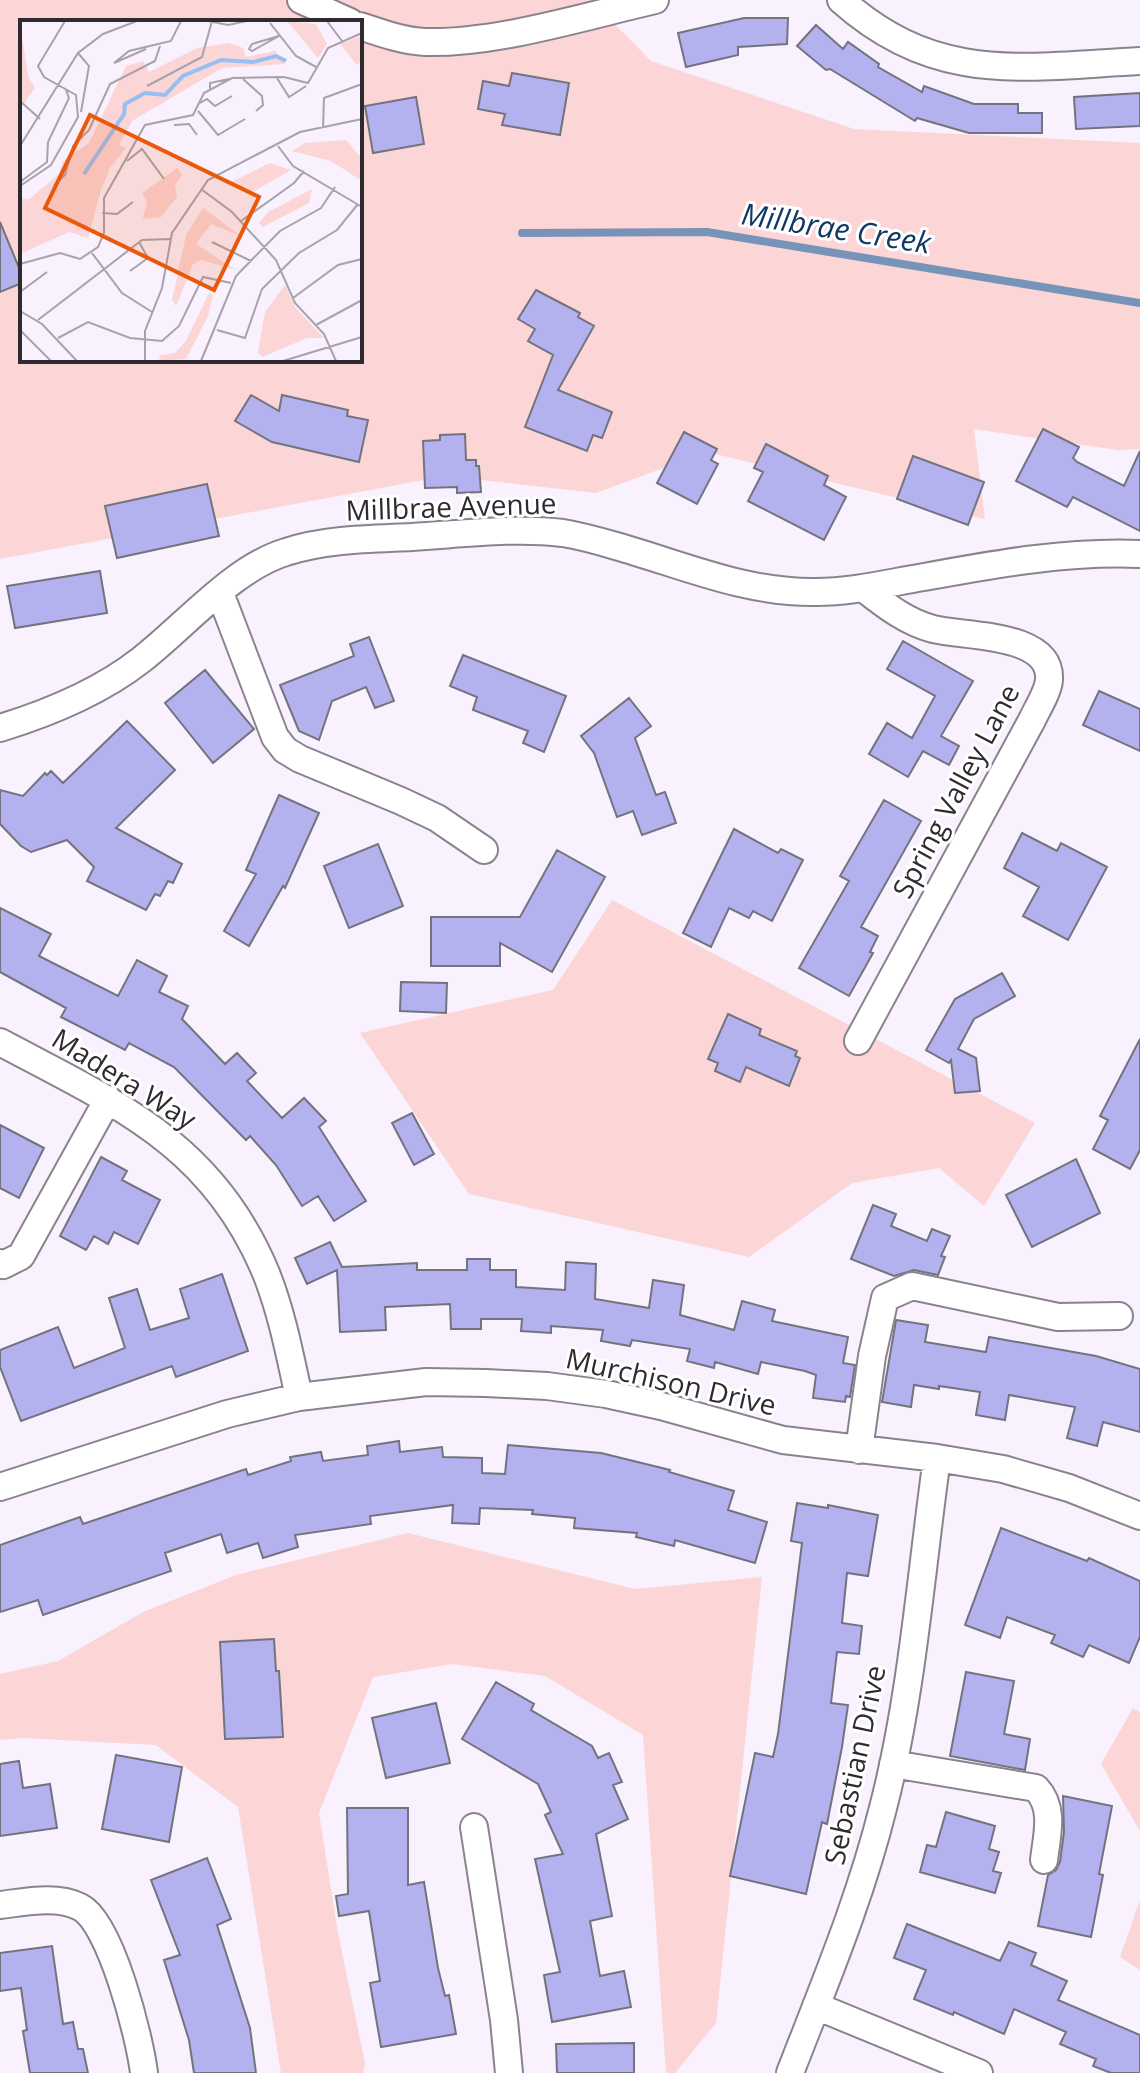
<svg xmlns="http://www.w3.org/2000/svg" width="1140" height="2073" font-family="'Open Sans',sans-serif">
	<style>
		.green { fill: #fcd5d6; fill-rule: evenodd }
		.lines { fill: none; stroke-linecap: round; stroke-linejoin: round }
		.stream { stroke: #7893b8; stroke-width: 8 }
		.building { fill: #b3b2ee; stroke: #73737f; stroke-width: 2 }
		.minor-casing { stroke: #8a838e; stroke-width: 30 }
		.minor { stroke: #fff; stroke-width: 26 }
		.labels { text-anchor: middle; stroke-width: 6; stroke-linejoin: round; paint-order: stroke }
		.street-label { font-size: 28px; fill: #2e2b30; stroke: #fff }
		.water-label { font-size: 30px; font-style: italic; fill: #0e3764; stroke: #fff }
		.inset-river { fill: none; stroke: #97c0f2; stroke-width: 4 }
		.inset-road { fill: none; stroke: #a8a2ab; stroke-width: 2 }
		.view { fill: #e8590c; fill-opacity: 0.15; stroke: #e8590c; stroke-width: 4 }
		.inset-edge { fill: none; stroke: #2e2b30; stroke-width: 4 }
	</style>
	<rect width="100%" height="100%" fill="#f9f1fd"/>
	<path class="green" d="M0 0H591L651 61 854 129 1140 143V449L1118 450 974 429 985 519 707 452 596 493 445 476 0 559ZM22 22H360V360H22Z
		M612 900 1035 1123 984 1206 939 1168 852 1183 749 1257 469 1194 360 1033 553 990Z
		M408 1533 635 1589 762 1577 716 2023 675 2073H666L643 1735 545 1676 452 1664 373 1677 319 1813 338 1933 365 2063 363 2073H281L238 1807 156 1745 24 1738 0 1740V1674L58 1661 143 1612 236 1575Z
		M1133 1708 1140 1712V1831L1101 1764Z
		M1140 1900V1970L1120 1957Z"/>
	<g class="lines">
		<path class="stream" d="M522 233 707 232 1140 303"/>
	</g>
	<path class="building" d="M744 18H788L787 44 738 47V55L686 67 678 33Z
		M816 25 843 49 848 42 879 64 878 67 922 92 924 86 974 104H1018V113H1042V133H969L917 118 915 121 830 69 826 70 797 46Z
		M512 73 569 83 560 135 502 125 505 114 478 109 483 81 509 86Z
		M1140 93V126L1076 129 1074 97Z
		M416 97 424 144 373 153 365 106Z
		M0 222 22 275V283L0 292Z
		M536 290 580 313 578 317 594 326 558 390 612 412 602 438 593 435 587 451 525 427 553 355 528 341 535 329 518 319Z
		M251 395 279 411 282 395 348 410 347 416 368 420 359 462 272 442 235 421Z
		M1043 429 1079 447 1073 458 1077 462 1124 486 1140 451V531L1073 497 1067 507 1016 481Z
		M684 432 717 449 711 460 718 464 697 504 657 483Z
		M465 434 466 460H476V466H479L481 492 457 493V487L425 488 423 441 440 440V435Z
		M766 444 828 476 824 485 846 497 824 540 748 501 763 472 754 468Z
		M913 456 984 482 968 525 897 499Z
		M207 484 219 536 117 558 105 506Z
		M100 571 107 613 15 628 7 586Z
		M369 637 394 701 375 708 366 687 332 701 319 740 299 731 280 685 354 656 350 644Z
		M903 641 973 681 941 736 959 746 949 765 923 751 908 777 869 754 887 723 912 738 935 696 887 669Z
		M463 655 566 696 544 752 523 743 528 731 473 710 477 697 450 686Z
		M205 670 254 729 213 763 165 703Z
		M1099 691 1140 709V751L1083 725Z
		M629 698 651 726 635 738 656 795 665 792 676 823 642 835 633 811 617 817 594 753 581 736Z
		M127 721 175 770 116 828 182 864 173 883 168 881 160 896 155 894 146 910 87 881 94 867 67 840 31 852 21 846 0 824V790L23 796 45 773 47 775 51 771 63 783Z
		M279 795 319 813 285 888 283 886 249 946 224 931 256 874 246 870Z
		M884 800 921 821 861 927 878 936 870 952 873 953 849 996 799 968 849 881 840 876Z
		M734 829 778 853 781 849 803 860 772 921 753 911 749 918 729 908 711 947 683 933Z
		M1022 833 1057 851 1061 843 1107 867 1068 940 1023 916 1039 887 1004 868Z
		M378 844 403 906 349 928 324 866Z
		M557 850 605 877 552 972 500 943V966H431V917H520Z
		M0 908 51 934 39 956 118 996 137 960 167 976 159 992 188 1006 182 1019 225 1064 237 1053 256 1073 247 1081 282 1118 304 1098 326 1121 319 1127 366 1201 334 1221 318 1196 302 1206 276 1165 250 1136 246 1140 174 1067 129 1043 125 1050 61 1017 66 1008 0 972Z
		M1002 973 1015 996 974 1019 958 1049 976 1058 980 1091 955 1093 951 1060 949 1063 926 1050 955 999Z
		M401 982 447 983 446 1013 400 1011Z
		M728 1014 761 1029 759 1035 797 1051 795 1056 800 1058 789 1086 746 1067 740 1082 715 1071 718 1063 708 1059Z
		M1140 1039V1150L1130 1169 1093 1149 1108 1120 1100 1116Z
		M412 1113 434 1154 414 1165 392 1123Z
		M0 1125 44 1148 19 1198 0 1188Z
		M101 1157 127 1171 122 1180 160 1200 138 1244 114 1232 108 1244 94 1236 86 1250 60 1236Z
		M1076 1159 1100 1213 1032 1247 1006 1195Z
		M873 1205 896 1214 891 1226 927 1241 932 1229 950 1236 941 1256 945 1257 938 1275 914 1270 894 1276 851 1259Z
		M330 1242 342 1267 417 1263V1270H467V1259H490V1270H516V1287L565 1290 566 1262 596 1264 595 1299 649 1308 653 1280 684 1285 680 1315 734 1330 742 1301 775 1310 772 1321 848 1337 843 1363 855 1365 850 1397 846 1396 845 1402 813 1398 816 1375 805 1371 761 1362 758 1374 715 1362 714 1368 687 1361 690 1349 632 1340 630 1346 601 1341 603 1330 551 1326V1333L521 1331 522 1319H481V1329H451L450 1304 385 1307 386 1330 340 1332 337 1270 307 1284 295 1258Z
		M222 1274 248 1351 176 1377 172 1366 21 1421 0 1367V1350L58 1327 74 1368 125 1348 109 1298 137 1289 150 1330 189 1318 180 1289Z
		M896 1320 928 1325 925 1342 986 1352 989 1337 1096 1356 1140 1369V1432L1103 1422 1097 1446 1067 1438 1075 1407 1009 1395 1005 1420 976 1415 980 1392 939 1386V1389L914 1385 911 1407 882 1402Z
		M399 1441 400 1452 442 1447 443 1457 482 1458V1473L505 1474 508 1445 601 1453 670 1470 669 1472 734 1491 728 1510 767 1522 755 1563 675 1540 674 1546 636 1537 637 1533 574 1528 575 1518 532 1514 533 1510 480 1508 479 1524 452 1523 453 1505 370 1516 371 1524 295 1535 298 1547 263 1558 258 1543 227 1553 221 1534 165 1553 171 1571 43 1615 38 1600 0 1612V1545L80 1517 83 1524 246 1469 248 1475 291 1461 290 1457 321 1452 323 1461 368 1455 367 1446Z
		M797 1503 828 1508V1505L878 1515 868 1576 847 1573 842 1623 862 1626 859 1654 837 1652 831 1703 848 1705 842 1747 827 1824 822 1822 806 1894 730 1876 755 1753 773 1757 778 1734 802 1543 791 1541Z
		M1001 1528 1087 1561 1089 1558 1140 1581V1637L1129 1663 1089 1645 1083 1657 1051 1643 1055 1635 1007 1617 1000 1638 965 1625Z
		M274 1639 276 1671H279L283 1737 225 1739 220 1642Z
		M966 1672 1014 1681 1004 1734 1030 1739 1025 1770 950 1756Z
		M496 1682 534 1704 531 1710 592 1746 598 1758 609 1753 622 1782 613 1785 628 1819 596 1834 612 1916 590 1921 600 1976 624 1971 631 2007 552 2022 544 1975 560 1972 535 1859 563 1854 545 1815 551 1812 538 1784 462 1739Z
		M436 1703 450 1763 386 1778 372 1718Z
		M116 1755 182 1767 169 1842 102 1829Z
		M19 1761 23 1788 50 1784 57 1828 0 1836V1764Z
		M1063 1796 1112 1806 1099 1874 1103 1875 1091 1937 1038 1926 1048 1875 1056 1870 1060 1862 1064 1832Z
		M347 1808H408V1885L424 1882 438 1968 445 1996 449 1995 456 2034 381 2047 370 1983 380 1981 369 1911 339 1916 336 1896 348 1894Z
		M946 1812 995 1826 989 1849 999 1852 993 1871 1001 1873 995 1893 920 1872 927 1845 936 1847Z
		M207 1858 231 1919 217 1925 250 2028 256 2073H194L189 2040 164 1960 180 1955 151 1880Z
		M907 1924 1000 1961 1009 1942 1036 1953 1031 1965 1067 1981 1058 2000 1140 2035V2073H1111L1093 2066 1096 2059 1060 2044 1066 2032 1014 2009 1004 2034 954 2012 953 2015 914 1999 926 1970 894 1958Z
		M52 1946 63 2024 73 2022 78 2049H83L88 2073H30L23 2031 27 2030 21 1988 0 1991V1953Z
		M634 2043V2073H557L556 2044Z"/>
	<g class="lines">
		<g class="minor-casing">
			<path id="minor" d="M301 0 350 22
				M841 0C936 85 1023 67 1140 61
				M360 26C381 33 403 41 425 42 496 44 586 16 655 0
				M220 593 275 737 285 750 300 759 401 801 437 818 484 850
				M0 728C49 713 100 692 141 660 185 626 233 568 286 552 325 539 371 539 412 537 462 534 514 527 563 533 581 536 599 541 616 546 683 565 745 593 816 592 852 592 888 583 924 577 995 564 1067 551 1140 554
				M858 1041 1032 720C1037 709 1048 692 1049 680 1052 632 963 637 933 629 906 622 885 605 863 588
				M0 1042C116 1104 212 1143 266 1273 282 1313 290 1356 299 1397
				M0 1263 3 1265 21 1256 108 1099
				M859 1450 872 1356 885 1298 912 1286 1058 1317 1119 1316
				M0 1487 227 1414 299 1397 426 1382 486 1383 547 1386 606 1394 661 1406 783 1440 937 1458 1003 1469 1069 1488 1140 1516
				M893 1764 1036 1788C1055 1808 1047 1834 1044 1860
				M474 1827 504 2020 509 2073
				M0 1905C25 1902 57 1895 80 1907 111 1922 140 2039 144 2073
				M816 2006 979 2073
				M790 2073C824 1985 860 1900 883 1808 912 1697 921 1572 937 1458"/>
		</g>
		<use href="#minor" class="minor"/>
	</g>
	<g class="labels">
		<g class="street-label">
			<text transform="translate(451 507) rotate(-2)" y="10">Millbrae Avenue</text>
			<text transform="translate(956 791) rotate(-62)" y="10">Spring Valley Lane</text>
			<text transform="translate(124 1079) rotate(32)" y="10">Madera Way</text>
			<text transform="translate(671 1382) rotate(13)" y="10">Murchison Drive</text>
			<text transform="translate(855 1765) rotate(-78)" y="10">Sebastian Drive</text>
		</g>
		<g class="water-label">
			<text transform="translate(836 229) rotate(9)" y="10">Millbrae Creek</text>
		</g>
	</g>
	<g transform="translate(20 20)">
		<rect width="342" height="342" fill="#f9f1fd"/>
		<path d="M267 1 296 4 307 24 298 38ZM0 3 8 56 15 68 0 89ZM342 16V40L337 45 320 24ZM209 23 223 28 226 37 255 31 265 44 202 48 112 101 99 125 106 128 90 148 81 170 68 218 49 212 0 234V179H9L39 154 43 141 69 123 106 46 123 41 129 52 177 28ZM326 120 342 139V161L311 141 272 131 285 123ZM250 143 271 150 229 174 209 163ZM157 148 162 155 155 165 157 177 141 197 123 199 127 182 122 173ZM292 169 289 183 243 207 239 203 248 192ZM183 188 221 216 191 204 176 224 216 250 181 240 173 244 156 286 152 280 166 215ZM265 265 275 287 304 318H287L242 337 238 332 245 292ZM189 273 193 275 188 296 166 339 139 341 140 335 155 333 166 321Z" fill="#fcd5d6"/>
		<path class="inset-river" d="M64 154 104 94 105 84 125 73 145 75 163 56 201 40 233 42 256 36 266 41"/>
		<path class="inset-road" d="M188 1 208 5 227 1M307 1 322 21M250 3 276 36 296 47M259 16 232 31 229 29 232 24ZM126 29 94 43 109 31 151 21 161 1M58 33 69 46 61 92M257 58 269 77 286 66M223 59 242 76 243 85 236 91M127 66 182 37 192 1M190 69V63L209 59M0 81 20 99M180 83 187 79 195 86 212 76M178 91 198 115 225 99M154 105 169 104 177 115M303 109 304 78 342 64M0 126 58 33 83 14 117 1M258 126 273 146 342 187M107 141 122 129 144 159M0 162 27 142 28 122 49 78 46 70M34 165 45 155 53 126 69 110 90 64 135 41 140 26M0 166 31 145 58 97 56 75 24 57 18 46 45 1M181 169 212 192 256 240 275 283 304 314 316 341M82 193 97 194 113 182M221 201 274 163 284 151M192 222 231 241M72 233 102 273 132 292M0 244 40 233 60 239 78 227 84 213V178L125 105 173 95 184 73 212 58 264 57 288 63 308 28 342 13M110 251 128 238 119 222M0 272 27 252M273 278 318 245 342 239M0 291 22 304 57 341M18 300 122 220 150 219M296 305 342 280M0 310 31 341M197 310 225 318 242 269 279 233 317 210 338 184M38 318 68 302 110 318 142 321 159 306 183 257 211 263M125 341V311L142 268 152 213 188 160 280 112 342 99M181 341 216 256 260 211 301 188 315 167M263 341 342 317"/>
		<path class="view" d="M70 95 239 177 194 270 25 188Z"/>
		<rect width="342" height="342" class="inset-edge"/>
	</g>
</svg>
